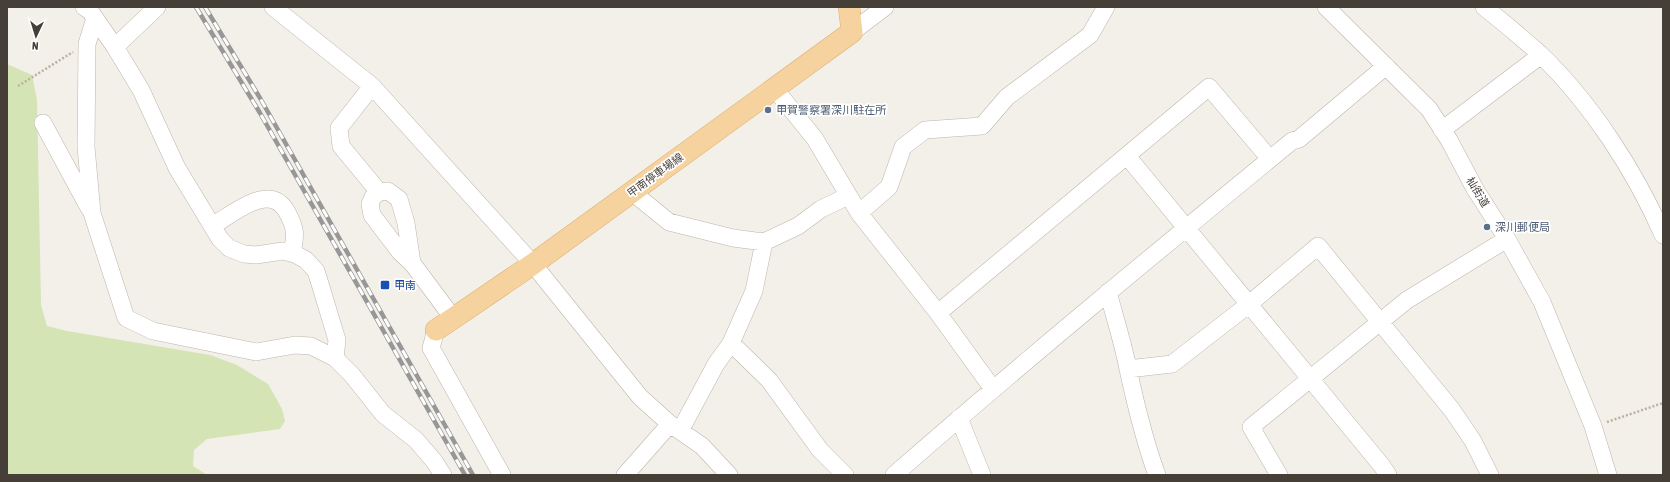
<svg xmlns="http://www.w3.org/2000/svg" width="1670" height="482" font-family="'Asap Condensed','Noto Sans JP',sans-serif">
	<style>
		.green { fill: #d4e4b5 }
		.lines { fill: none; stroke-linecap: round; stroke-linejoin: round }
		.minor-casing { stroke: #beb5ac; stroke-width: 18 }
		.major-casing { stroke: #dbad6f; stroke-width: 22 }
		.path { stroke: #beaf9e; stroke-width: 2.5; stroke-dasharray: 2 2; stroke-linecap: butt }
		.minor { stroke: #fff; stroke-width: 17 }
		.major { stroke: #f6d39e; stroke-width: 21 }
		.rail-casing { stroke: #979797; stroke-width: 4.5 }
		.rail { stroke: #fff; stroke-width: 3; stroke-dasharray: 9; stroke-linecap: butt }
		.service-dot { fill: #5c6f8a; stroke: #fff; stroke-width: 1.5 }
		.transit-dot { fill: #1a4fb4; stroke: #fff; stroke-width: 1.5 }
		.labels { text-anchor: middle; stroke-width: 3.5; stroke-linejoin: round; paint-order: stroke }
		.service-label { font-size: 11px; fill: #4e5e75; stroke: #fff; text-anchor: start }
		.street-label { font-size: 11px; fill: #463f38; stroke: #fff }
		.transit-label { font-size: 11px; fill: #164399; stroke: #fff; text-anchor: start }
	</style>
	<rect width="100%" height="100%" fill="#f3efe9"/>
	<path class="green" d="M7 64 32 75 37 100 41 305 47 326 67 331 210 355 237 365 268 384 282 409 285 421 280 429 207 439 194 450 193 466 207 475H7Z"/>
	<g class="lines">
		<g class="minor-casing">
			<path id="minor" d="M84 7 90 11 115 47 141 90 177 168 220 239 229 248 244 254 256 255 283 251 295 254 306 260 316 271 321 287 337 340 335 358
				M273 7 372 86 533 264 640 397 670 424 702 446 729 475
				M1326 7 1429 109 1449 140 1475 189 1507 239 1542 302 1593 426 1608 475
				M1484 7C1503 22 1522 38 1540 54 1591 103 1635 171 1663 235
				M95 18 87 44 86 147 92 213 126 318 153 331 256 352 295 345 311 346 335 358 352 375 383 414 416 440 434 461 443 475
				M852 32 885 7
				M115 47 157 7
				M372 86 339 128 341 146 379 192
				M775 89 815 139 859 213 938 313 993 389
				M43 123 89 208
				M1442 130 1541 55
				M1127 156 1382 466 1388 475
				M632 192 669 222 733 238 764 242 798 226 821 209 848 196
				M859 213 889 187 903 147 925 130 982 126 1007 97 1090 35 1106 7
				M212 226C233 214 270 181 287 212 296 229 296 234 292 253
				M412 263 406 223 399 199 388 191 379 192 373 197 370 204 372 215 400 252 412 263 453 318
				M1108 292C1115 318 1123 343 1128 369 1136 406 1144 440 1157 475
				M938 313 1209 87 1270 159
				M436 330 431 348 502 475
				M731 343 769 380 820 450 845 475
				M1128 369 1172 364 1248 305 1318 246 1452 410 1473 441 1490 475
				M959 418 982 475
				M680 431 716 364 731 343 754 291 764 242
				M625 475 670 424
				M894 475C1024 361 1158 251 1292 141L1299 139 1386 66
				M1279 475 1251 427 1407 300 1507 239"/>
		</g>
		<g class="major-casing">
			<path id="major" d="M436 330 533 264 852 32 849 7"/>
		</g>
		<path class="path" d="M18 86 73 52
			M1607 422 1663 403"/>
		<use href="#minor" class="minor"/>
		<use href="#major" class="major"/>
		<g class="rail-casing">
			<path id="rail" d="M196 7 260 113 465 475
				M205 7 260 98 473 475"/>
		</g>
		<use href="#rail" class="rail"/>
	</g>
	<g class="service-dot">
		<circle cx="768" cy="110" r="4"/>
		<circle cx="1487" cy="227" r="4"/>
	</g>
	<rect class="transit-dot" x="380" y="280" width="10" height="10" rx="2"/>
	<g class="labels">
		<g class="service-label">
			<text x="776" y="114">甲賀警察署深川駐在所</text>
			<text x="1495" y="231">深川郵便局</text>
		</g>
		<g class="street-label">
			<text transform="translate(655 175) rotate(-36)" y="4">甲南停車場線</text>
			<text transform="translate(1478 192) rotate(59)" y="4">杣街道</text>
		</g>
		<g class="transit-label">
			<text x="394" y="289">甲南</text>
		</g>
	</g>
	<rect width="1670" height="482" fill="none" stroke="#463f38" stroke-width="16"/>
	<g transform="translate(36 36) rotate(184)" stroke="#ffffff" stroke-width="3" paint-order="stroke">
	<path d="M0-3L7 15L0 10L-7 15Z" fill="#463f38"/>
	<text y="-6" font-size="11" font-weight="bold" text-anchor="middle" fill="#463f38">N</text>
	</g>
</svg>
